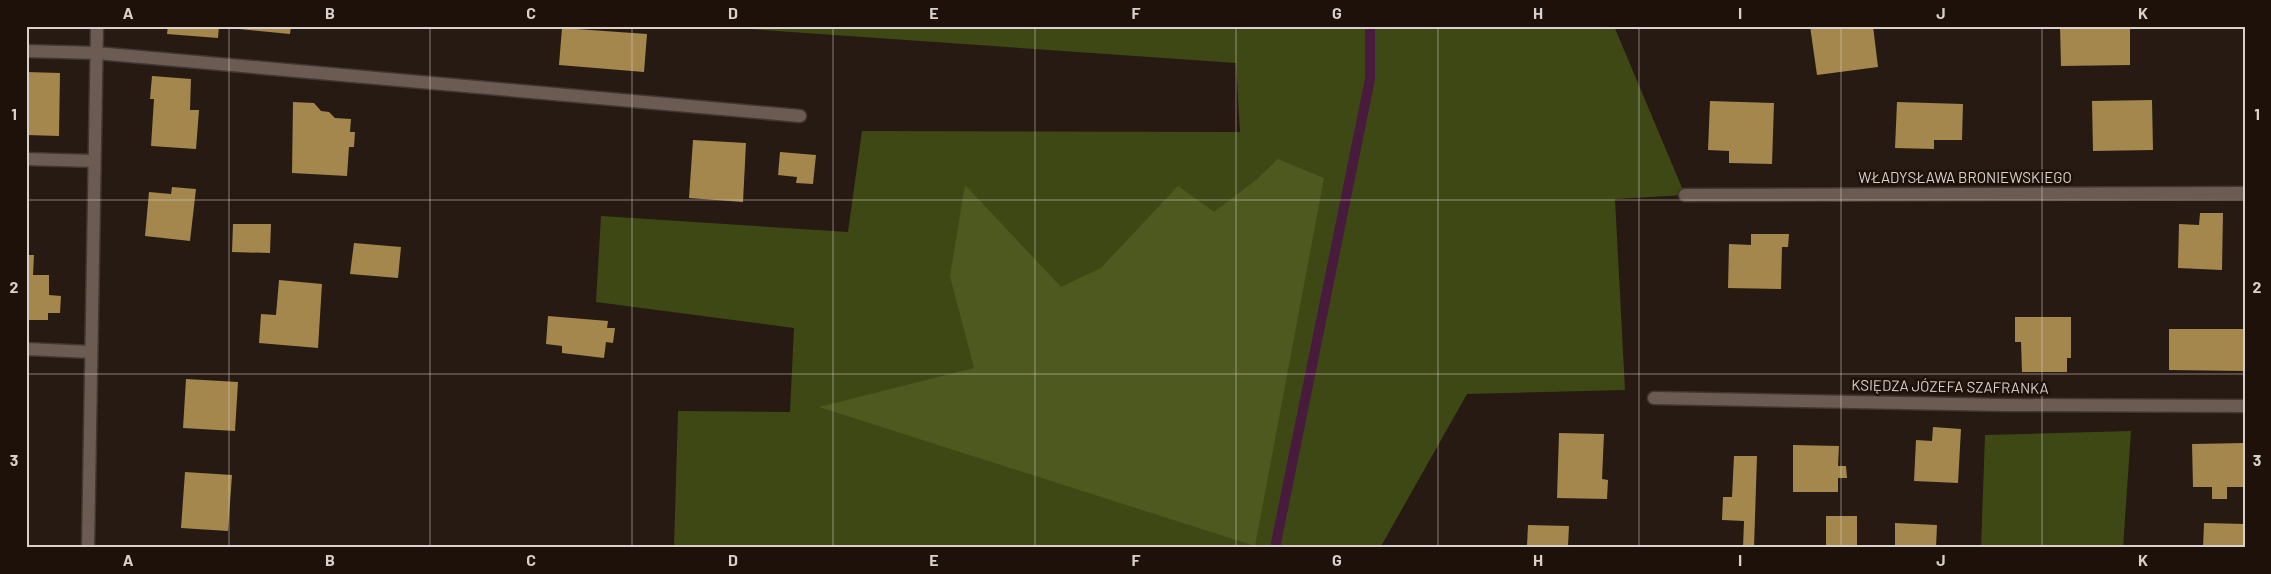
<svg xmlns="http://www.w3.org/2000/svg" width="2271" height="574" font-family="Barlow,sans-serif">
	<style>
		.green { fill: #3e4815 }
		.forest { fill: #4e591f }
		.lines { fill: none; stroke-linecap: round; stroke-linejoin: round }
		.stream { stroke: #481a3b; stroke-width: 10 }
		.building { fill: #a3874d }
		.service-casing { stroke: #403632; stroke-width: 15 }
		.minor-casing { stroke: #403632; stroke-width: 15 }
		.service { stroke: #6b5b52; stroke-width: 12 }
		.minor { stroke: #6b5b52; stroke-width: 12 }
		.grid { fill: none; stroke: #dad1cc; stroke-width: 1; stroke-opacity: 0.55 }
		.labels { text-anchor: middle; stroke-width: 5; stroke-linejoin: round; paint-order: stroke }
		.street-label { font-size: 15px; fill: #dad1cc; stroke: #1d110a }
		.neatline { fill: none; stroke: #dad1cc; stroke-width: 2 }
		.grid-label { font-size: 16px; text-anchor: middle; font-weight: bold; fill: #dad1cc }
	</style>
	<rect width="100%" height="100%" fill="#271a12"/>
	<path class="green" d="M705 26H1614L1685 195 1615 199 1625 390 1467 394 1380 548H674L678 411 790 412 794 328 596 302 601 216 848 232 862 131 1240 132 1236 63Z
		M2131 431 2123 548H1981L1985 435Z"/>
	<path class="forest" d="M1278 159 1324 178 1255 546 819 407 974 368 950 276 965 185 1061 287 1101 268 1178 186 1214 212 1256 180Z"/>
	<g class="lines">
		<path class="stream" d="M1275 548 1370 79V26"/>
	</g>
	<path class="building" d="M168 26H219L218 38 167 34Z
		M240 26H291L290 34 239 29Z
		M1810 26H1873L1878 67 1817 75Z
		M2060 26H2130V65L2061 66Z
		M562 28 647 34 644 72 559 65Z
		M26 72 60 73 59 136 26 135Z
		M152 76 191 79 190 110H199L196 149 151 146 154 99H150Z
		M2152 100 2153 150 2093 151 2092 101Z
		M1710 101 1774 103 1772 164 1729 163V151L1708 150Z
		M293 102 314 103 321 111 329 112 335 118 351 119 350 132H355L354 147H349L347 176 292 173Z
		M1897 102 1963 104 1962 140H1934V149L1895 148Z
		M693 140 746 143 743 202 689 198Z
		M780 152 816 155 813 184 796 183 797 177 778 175Z
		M172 187 196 189 190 241 145 236 149 192 171 194Z
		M2200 213H2223L2222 270 2178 268 2179 224 2199 225Z
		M233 224H271L270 253 232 252Z
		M1751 234H1789L1788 247H1782L1781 289 1728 288 1729 244 1751 245Z
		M354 243 401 247 398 278 350 274Z
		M26 255H34L33 275H49V295L61 296 60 313H48V320H26Z
		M279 280 322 284 318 348 259 343 261 314 276 315Z
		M548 316 608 321 607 328H615L613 343 606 342 604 358 562 353V346L546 344Z
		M2015 317H2071V358H2067V372H2022L2021 342H2015Z
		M2169 329H2245V371L2169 370Z
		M186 379 238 382 235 431 183 428Z
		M1933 427 1961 429 1958 483 1914 481 1916 440 1932 441Z
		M1559 433 1604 434 1602 479 1608 480 1607 499 1557 498Z
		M2245 443V487H2227V499H2212V487H2193L2192 444Z
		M1793 445 1839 446 1838 466H1846L1847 478H1838V492H1793Z
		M1734 456H1757L1754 548H1743L1744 521 1722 520 1723 497H1732Z
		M185 472 232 475 228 531 181 528Z
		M1826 516H1857V548H1826Z
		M1895 523 1937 525 1936 548 1895 547Z
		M2204 523 2245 524V548H2203Z
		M1528 525 1569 526 1568 546 1546 548 1547 546H1527Z"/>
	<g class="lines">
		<g class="service-casing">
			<path id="service" d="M26 51 96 53 800 116
				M26 159 94 161
				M26 349 91 352"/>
		</g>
		<g class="minor-casing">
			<path id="minor" d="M1685 195 2245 193
				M1654 398 2004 405 2245 406
				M88 548 97 26"/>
		</g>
		<use href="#service" class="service"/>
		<use href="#minor" class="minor"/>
	</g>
	<path class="grid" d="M229 26V548M430 26V548M632 26V548M833 26V548M1035 26V548M1236 26V548M1438 26V548M1639 26V548M1841 26V548M2042 26V548M26 200H2245M26 374H2245"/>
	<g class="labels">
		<g class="street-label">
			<text x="1965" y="183">WŁADYSŁAWA BRONIEWSKIEGO</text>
			<text transform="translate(1950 387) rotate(1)" y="5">KSIĘDZA JÓZEFA SZAFRANKA</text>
		</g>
	</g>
	<rect width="2271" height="574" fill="none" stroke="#1d110a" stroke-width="55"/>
	<rect x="28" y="28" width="2216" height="518" class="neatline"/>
	<g class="grid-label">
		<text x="128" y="19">A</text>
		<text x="330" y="19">B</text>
		<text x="531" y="19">C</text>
		<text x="733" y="19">D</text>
		<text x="934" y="19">E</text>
		<text x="1136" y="19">F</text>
		<text x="1337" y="19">G</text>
		<text x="1538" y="19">H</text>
		<text x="1740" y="19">I</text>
		<text x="1941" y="19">J</text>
		<text x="2143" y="19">K</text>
		<text x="14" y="120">1</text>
		<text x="2257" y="120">1</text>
		<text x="14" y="293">2</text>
		<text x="2257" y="293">2</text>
		<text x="14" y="466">3</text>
		<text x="2257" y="466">3</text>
		<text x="128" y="566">A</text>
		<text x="330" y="566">B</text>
		<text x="531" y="566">C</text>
		<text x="733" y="566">D</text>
		<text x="934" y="566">E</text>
		<text x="1136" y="566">F</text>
		<text x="1337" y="566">G</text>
		<text x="1538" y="566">H</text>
		<text x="1740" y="566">I</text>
		<text x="1941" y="566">J</text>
		<text x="2143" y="566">K</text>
	</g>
</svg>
